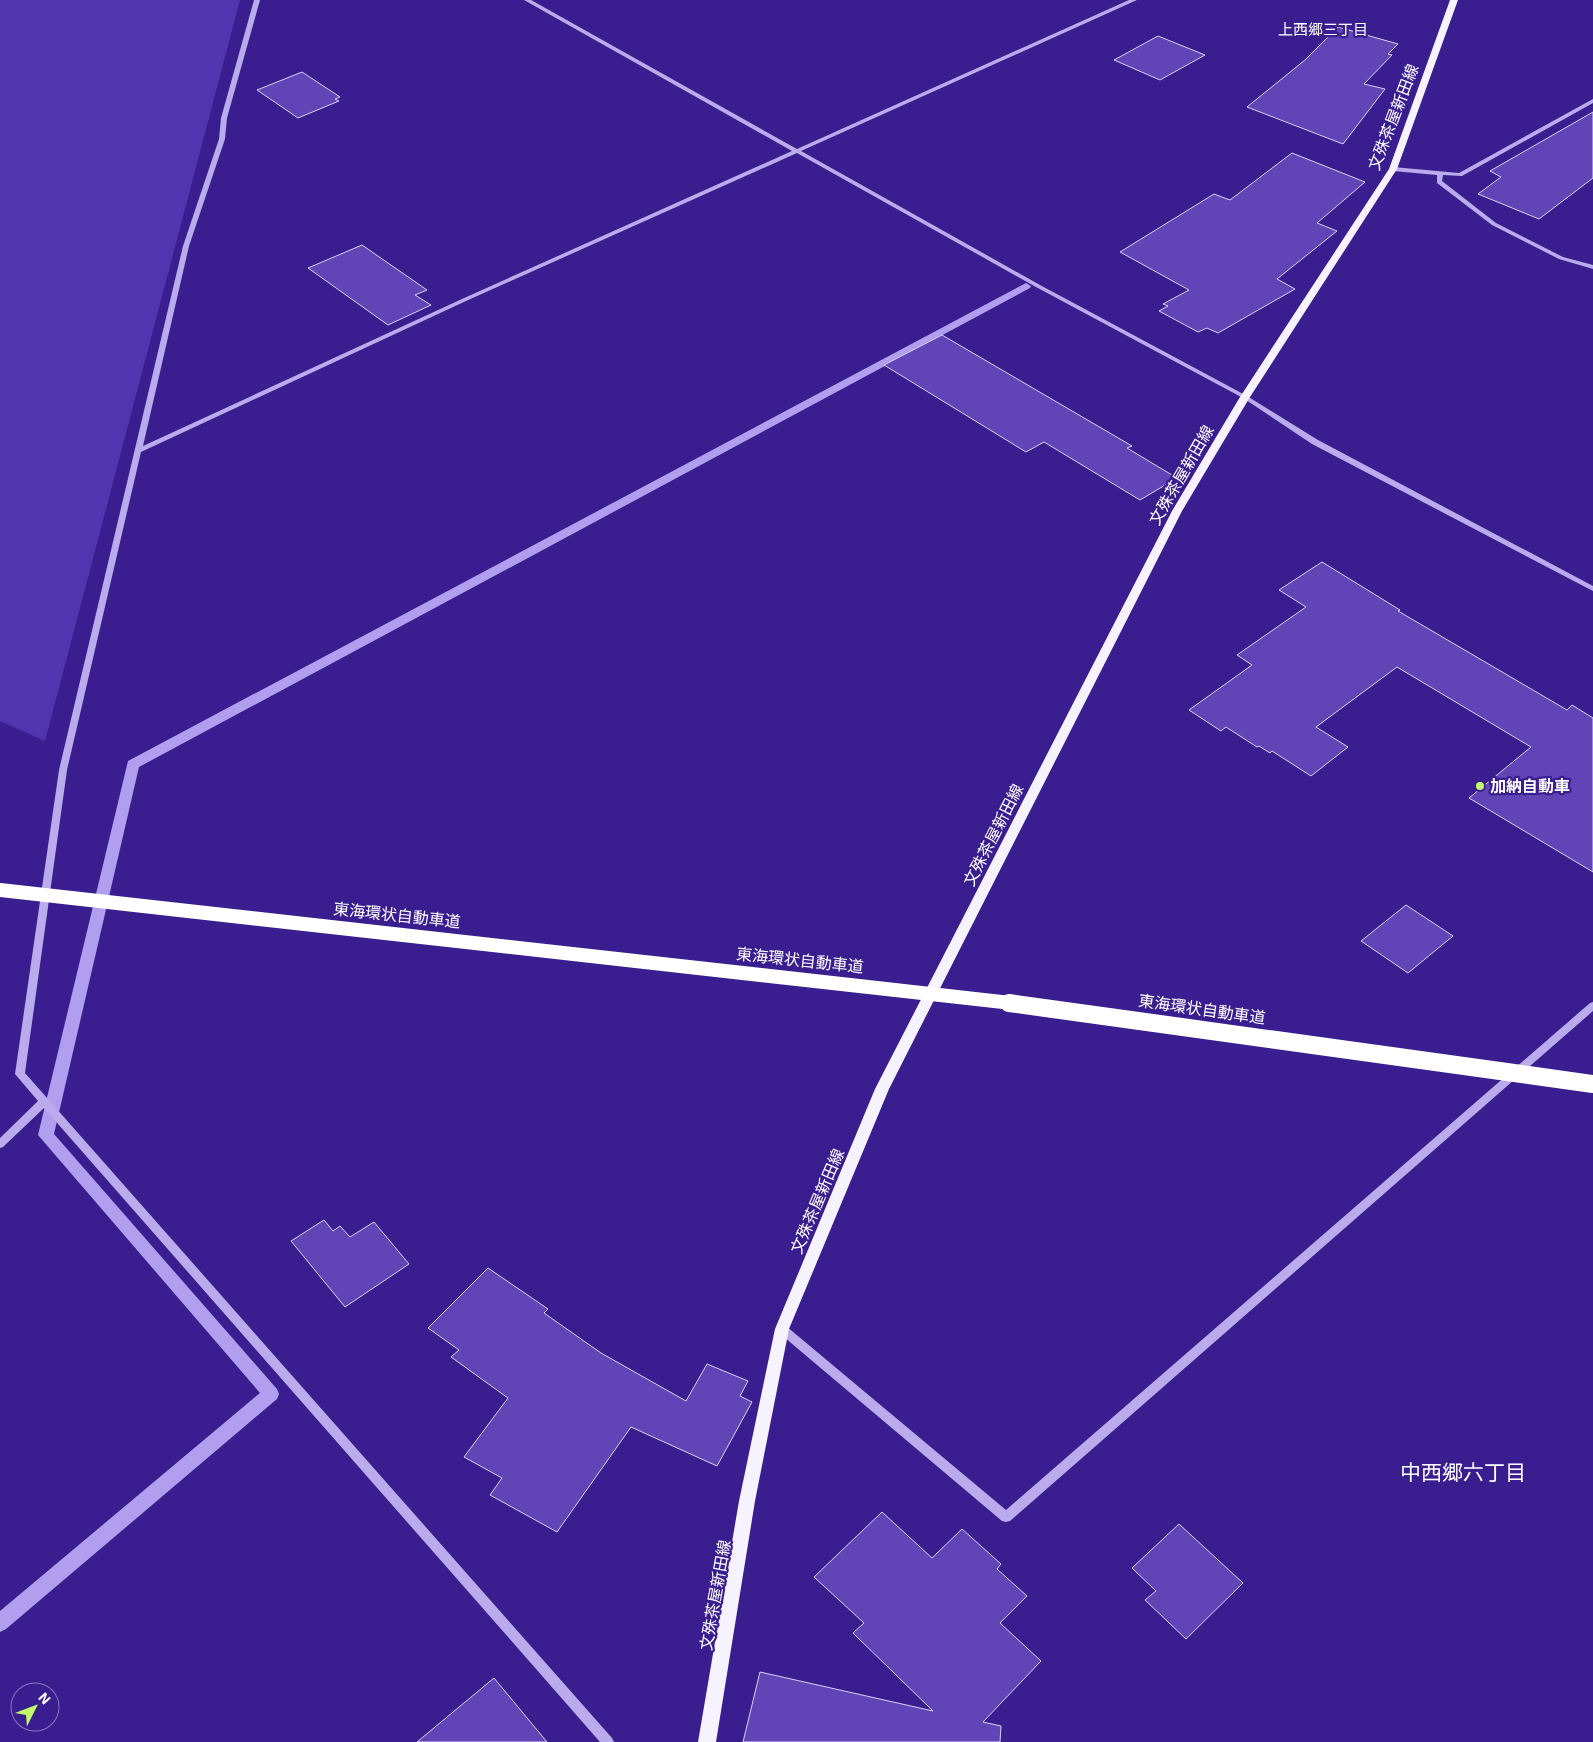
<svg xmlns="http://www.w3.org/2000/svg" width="1593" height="1742" font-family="'Exo 2','Noto Sans JP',sans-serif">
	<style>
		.green { fill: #5134af }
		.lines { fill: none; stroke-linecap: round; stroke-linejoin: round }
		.stream { fill: #b19eef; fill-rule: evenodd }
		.building { fill: #6145b7; stroke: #dbd1fa }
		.minor { fill: #bbabed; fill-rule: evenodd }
		.major { fill: #f6f2ff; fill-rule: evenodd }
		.highway-bridge-far1 { stroke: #fff; stroke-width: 14 }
		.highway-bridge { stroke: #fff; stroke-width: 18 }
		.poi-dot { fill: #c2fd6a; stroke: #3a1d8f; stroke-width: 2 }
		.labels { text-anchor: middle; stroke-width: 4.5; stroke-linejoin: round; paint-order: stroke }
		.far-neighbourhood-label { font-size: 15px; fill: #fff; stroke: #3a1d8f }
		.street-label { font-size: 16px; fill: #fff; stroke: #3a1d8f }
		.poi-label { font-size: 16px; font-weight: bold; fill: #fff; stroke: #3a1d8f; text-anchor: start }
		.near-neighbourhood-label { font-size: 21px; fill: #fff; stroke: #3a1d8f }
	</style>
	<rect width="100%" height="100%" fill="#3a1d8f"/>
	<path class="green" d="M0 0H240L45 741 0 721Z"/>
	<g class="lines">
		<path class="stream" d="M1026 283 1031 286 1030 288 139 767 54 1134 277 1389 279 1394 277 1399 6 1629 0 1632V1611L260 1393 38 1135 128 761Z"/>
	</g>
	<path class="building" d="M1338 27 1398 44 1388 54 1392 55 1364 84 1385 89 1343 144 1247 107 1305 60Z
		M1158 36 1205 55 1160 80 1114 60Z
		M302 72 340 97 335 99 339 101 298 118 257 90Z
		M1593 112V178L1539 219 1478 194 1501 177 1490 171Z
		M1292 153 1365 182 1317 223 1337 231 1277 279 1295 289 1218 333 1207 328 1198 332 1159 311 1168 306 1163 304 1189 290 1120 252 1214 194 1230 200Z
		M362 245 427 290 415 295 431 305 388 325 308 268Z
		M942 335 1132 446 1127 448 1177 478 1140 500 1044 442 1026 452 884 365Z
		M1322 562 1400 610 1398 611 1567 710 1572 705 1593 718V872L1469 798 1531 747 1397 667 1316 727 1348 747 1311 776 1272 751 1270 753 1259 746 1257 747 1226 727 1221 731 1189 710 1252 665 1237 655 1306 607 1279 590Z
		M1406 905 1453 936 1408 973 1361 941Z
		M324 1220 333 1231 340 1226 350 1237 374 1222 409 1264 345 1307 291 1241Z
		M488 1268 548 1309 544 1313 601 1353 686 1401 707 1364 748 1381 740 1396 752 1402 717 1466 631 1427 557 1532 490 1495 502 1478 464 1457 508 1398 451 1357 459 1350 428 1328Z
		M882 1512 932 1558 962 1529 1001 1564 997 1569 1027 1596 1000 1623 1041 1661 983 1722 1001 1726 1000 1742H743L760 1672 933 1711 853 1633 864 1623 814 1577Z
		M1179 1524 1243 1583 1186 1639 1145 1600 1156 1591 1132 1568Z
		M494 1678 547 1742H417Z"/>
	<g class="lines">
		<path class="minor" d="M254 0H260L227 118 225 139 189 246 143 446 462 299 792 151 524 0H531L797 149 1129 0H1137L801 151 1040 285 1247 396 1318 440 1593 586V591L1312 444 1243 398 1036 287 797 153 466 301 141 452 67 770 25 1073 612 1738 614 1742H600L44 1108 3 1147 0 1148V1138L38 1101 15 1074 59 770 183 246 219 139 221 118Z
			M1593 99V103L1462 176 1443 175 1442 181 1496 223 1563 257 1593 265V269L1559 259 1492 225 1437 183V175L1393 171 1390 169 1393 167 1459 173Z
			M1593 1002V1011L1010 1521 1006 1522 1002 1521 778 1332 777 1329 778 1326 782 1324 786 1326 1006 1510 1590 1003Z"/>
		<path class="major" d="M1450 0H1458L1397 169 1250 397 1182 511 889 1089 789 1329 755 1501 716 1742H698L739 1501 775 1329 875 1089 1172 511 1240 397 1389 169Z"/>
		<path class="highway-bridge-far1" d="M0 890 1020 1004"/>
		<path class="highway-bridge" d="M1009 1003 1593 1084"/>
	</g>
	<circle class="poi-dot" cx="1480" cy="786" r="5"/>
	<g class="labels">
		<g class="far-neighbourhood-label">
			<text x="1323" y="35">上西郷三丁目</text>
		</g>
		<g class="street-label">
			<text transform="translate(1393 117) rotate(-69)" y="6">文殊茶屋新田線</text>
			<text transform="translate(1181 475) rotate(-60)" y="6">文殊茶屋新田線</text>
			<text transform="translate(993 835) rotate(-63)" y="6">文殊茶屋新田線</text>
			<text transform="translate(397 915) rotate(6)" y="6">東海環状自動車道</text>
			<text transform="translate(800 960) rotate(6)" y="6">東海環状自動車道</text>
			<text transform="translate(1202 1009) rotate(8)" y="6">東海環状自動車道</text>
			<text transform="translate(817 1201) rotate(-67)" y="6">文殊茶屋新田線</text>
			<text transform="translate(715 1595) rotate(-80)" y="6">文殊茶屋新田線</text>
		</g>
		<g class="poi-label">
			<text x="1490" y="792">加納自動車</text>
		</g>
		<g class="near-neighbourhood-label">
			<text x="1463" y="1480">中西郷六丁目</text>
		</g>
	</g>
	<g transform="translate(35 1707) rotate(48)"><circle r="24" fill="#3a1d8f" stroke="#8977bc"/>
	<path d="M0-4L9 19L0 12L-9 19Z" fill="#c2fd6a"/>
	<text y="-8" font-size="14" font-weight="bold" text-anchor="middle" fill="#ffffff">N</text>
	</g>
</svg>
